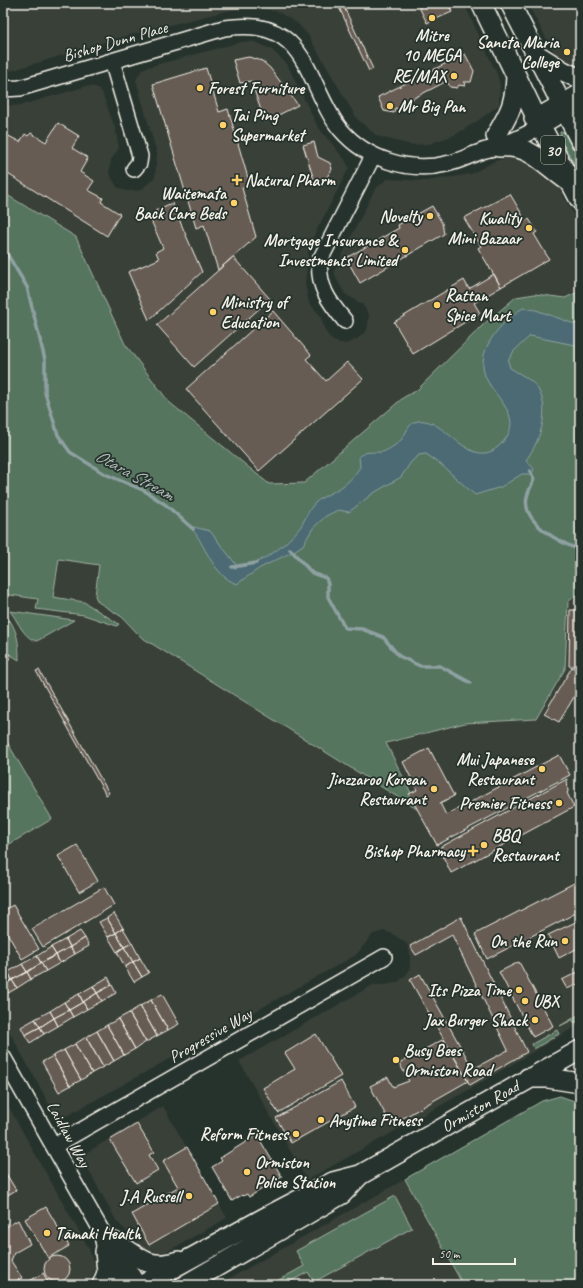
<svg xmlns="http://www.w3.org/2000/svg" width="583" height="1288" font-family="Caveat,sans-serif">
	<style>
		.built { fill: #393f38 }
		.green { fill: #54745e; stroke: #a4b2a3 }
		.water { fill: #4c6b73; stroke: #8fa1a2 }
		.lines { fill: none; stroke-linecap: round; stroke-linejoin: round }
		.stream { stroke: #8fa1a2; stroke-width: 3.5 }
		.building { fill: #665b52; stroke: #f4f1e8 }
		.minor-casing { stroke: #f4f1e8; stroke-width: 18 }
		.major-casing { stroke: #f4f1e8; stroke-width: 22 }
		.minor { stroke: #26332d; stroke-width: 15 }
		.major { stroke: #26332d; stroke-width: 19 }
		.poi-dot { fill: #ffd166; stroke: #26332d; stroke-width: 1.5 }
		.labels { text-anchor: middle; stroke-width: 3.5; stroke-linejoin: round; paint-order: stroke }
		.shield { fill: #26332d; stroke: #b6b8b0; stroke-width: 1 }
		.shield-label { font-size: 16px; font-weight: bold; fill: #f4f1e8 }
		.poi-label { font-size: 17px; font-weight: bold; fill: #f4f1e8; stroke: #26332d; text-anchor: end }
		.street-label { font-size: 17px; fill: #f4f1e8; stroke: #26332d }
		.water-label { font-size: 18px; font-style: italic; fill: #b1bbb9; stroke: #26332d }
	</style>
	<rect width="100%" height="100%" fill="#26332d"/>
	<filter id="ink" filterUnits="userSpaceOnUse"><feTurbulence type="fractalNoise" baseFrequency=".025" numOctaves="2"/><feDisplacementMap in="SourceGraphic" scale="8" xChannelSelector="R" yChannelSelector="G"/><feConvolveMatrix kernelMatrix="1 2 1 2 8 2 1 2 1" color-interpolation-filters="sRGB"/></filter>
	<g filter="url(#ink)">
		<path class="built" d="M3 3H464L497 74 500 85 499 105 479 120 455 135 429 144 411 145 377 136 357 119 308 35 297 23 278 12 253 6 242 7 126 36 4 73Z
			M527 3H580V100Z
			M241 42H255L271 49 287 64 318 127 346 161 349 168 309 245 305 284 309 303 321 316 325 331 333 341 346 344 357 339 367 330 369 315 362 304 345 294 337 280 334 271 375 189 387 179 426 181 471 174 495 161 509 157 522 159 543 171 556 183 580 225V291L565 298 535 294 516 297 484 324 416 391 404 397 304 483 269 484 169 402 125 344 76 237 7 195H3V106L22 105 87 86 96 87 102 92 116 131 119 148 111 160 109 173 117 187 127 191 141 190 155 177 157 154 136 80 139 74 144 68Z
			M59 558 99 565 95 596 98 602 122 617 141 637 419 810 386 743 465 723 536 719 565 669 568 602 580 592V1024L472 1088 307 1180 239 1061 373 985H386L398 982 407 974 410 967V953L407 944 393 934 384 931 373 934 356 955 288 993 63 1118 55 1115 3 1020V594L38 599 36 609 84 615 117 626 84 602 53 598Z
			M3 1097 89 1249 95 1266 93 1276 85 1285H3Z
			M163 1106 227 1218 166 1252 155 1254 144 1248 117 1222 81 1156Z
			M405 1179 463 1285H218Z"/>
		<path class="green" d="M560 132H563C579 147 580 154 580 175L561 140Z
			M3 195H7L76 237 125 344 169 402 269 484 304 483 404 397 416 391 484 324 516 297 535 294 565 298 580 291V592L568 602 565 669 536 719 465 723 386 743 420 811 141 637 122 617 98 602 95 596 99 565 59 559 53 597 84 602 119 624 117 626 84 615 36 609 38 599 3 594Z
			M10 611 74 620 37 641C24 639 18 621 10 611Z
			M3 612C17 627 19 640 19 660L3 650Z
			M3 735 52 819 3 848Z
			M580 1014V1019L575 1023 572 1020 560 1026Z
			M557 1030 559 1034 534 1049 532 1044Z
			M560 1096 580 1103V1285H463L405 1179 542 1101Z
			M395 1196 412 1228 314 1282 308 1272 284 1285H270L304 1266 296 1251Z"/>
		<path class="water" d="M523 308 536 310 580 326V346L530 336 514 351 508 361 510 368C517 372 524 376 531 381 554 401 542 439 526 460L534 469 532 474H522L501 487 475 495 438 462 426 454 419 455 411 462 401 477 372 494 349 512 338 510 326 516 313 528 303 545 294 551 260 568 237 584C212 575 206 545 190 526L210 531 238 567C260 566 288 544 301 526 306 518 308 510 315 503 324 495 335 492 344 485 351 480 356 473 360 467L359 456C368 450 374 453 382 452 387 451 397 444 400 441 407 434 407 423 418 421 445 416 471 474 500 445 525 420 501 404 488 382 471 353 501 322 523 308Z"/>
		<g class="lines">
			<path class="stream" d="M3 247 27 287 45 360V393L58 435 70 452 105 474 145 491 166 505 193 529
				M530 471 534 479C532 485 528 491 527 497 521 523 561 543 580 550
				M290 549 312 573 326 578 328 584V597L345 628 362 629 383 637 399 656 420 666H440L471 683
				M232 567 256 563"/>
		</g>
		<path class="building" d="M337 3H342L373 69 369 71Z
			M417 3H448L452 12 427 23Z
			M465 54 474 71 471 82H464L465 86 459 85 457 88 450 87 447 81 410 100 408 106 404 110 395 108 394 113 384 111 378 97Z
			M249 57 262 61 270 68 298 105 265 122 251 81 240 83 233 60Z
			M206 68 219 112 228 109 250 185 242 188 256 237 218 270 204 225 196 228 153 84Z
			M58 123 79 136 72 148 88 158 80 172 94 181 88 190 103 198 101 202 120 214 107 236 3 171V133L20 142 25 134 28 136 31 133 46 142Z
			M314 142 318 157 330 163 332 169 325 180 315 183 303 145Z
			M510 194 526 221 529 219 537 232 534 234 549 259 501 287 478 248 481 246 464 218Z
			M172 203 202 272 149 320 128 272 159 259 156 252 163 248 150 218 157 214 156 210Z
			M432 206 442 223 444 234 360 283 346 258 399 228 398 225Z
			M233 257 270 299 194 367 157 325Z
			M494 274 501 287 474 303 480 313 413 354 394 322 464 280 469 289Z
			M273 311 311 355 306 359 326 381 347 362 363 379 259 471 186 389Z
			M570 610H580V666H569Z
			M3 650 11 656 3 668Z
			M572 667 580 672V687L559 722 544 714Z
			M39 670 109 793 106 795 36 671Z
			M429 748 454 796 440 803 446 815 559 755 570 775 437 845 409 794 417 790 403 762Z
			M567 779 568 792 567 793 574 807 451 873 439 848Z
			M77 845 98 881 79 892 58 856Z
			M580 880V911L487 959 475 934Z
			M104 887 114 905 43 947 32 929Z
			M13 905 39 949 22 959 3 926V911Z
			M114 913 123 928 116 933 107 918Z
			M461 917 527 1052 470 1085 410 980 420 974 473 1069 508 1050 452 935 416 955 410 946Z
			M107 918 116 933 108 937 99 922Z
			M580 920V947L559 958 548 935Z
			M123 928 132 943 124 947 116 933Z
			M80 931 85 938 70 947 66 939Z
			M116 933 124 947 117 952 108 937Z
			M85 938 89 946 75 954 70 947Z
			M66 939 70 947 56 955 51 947Z
			M132 943 140 958 133 962 124 947Z
			M51 947 56 955 41 963 37 956Z
			M70 947 75 954 60 963 56 955Z
			M124 947 133 962 125 967 117 952Z
			M56 955 60 963 46 971 41 963Z
			M37 956 41 963 27 972 22 964Z
			M140 958 149 973 142 977 133 962Z
			M133 962 142 977 134 982 125 967Z
			M519 962 553 1026 533 1037 499 972Z
			M41 963 46 971 31 979 27 972Z
			M22 964 27 972 12 980 8 972Z
			M580 971V983L567 989 562 980Z
			M8 972 12 980 3 986V975Z
			M27 972 31 979 17 988 12 980Z
			M108 977 112 985 97 993 93 986Z
			M12 980 17 988 3 996V986Z
			M112 985 116 993 102 1001 97 993Z
			M93 986 97 993 83 1002 79 994Z
			M97 993 102 1001 87 1009 83 1002Z
			M79 994 83 1002 69 1010 64 1002Z
			M162 994 179 1024 168 1030 151 1000Z
			M151 1000 168 1030 157 1036 140 1006Z
			M64 1002 69 1010 54 1018 50 1011Z
			M83 1002 87 1009 73 1017 69 1010Z
			M140 1006 157 1036 146 1042 129 1013Z
			M69 1010 73 1017 58 1026 54 1018Z
			M50 1011 54 1018 40 1027 35 1019Z
			M129 1013 146 1042 135 1049 118 1019Z
			M54 1018 58 1026 44 1034 40 1027Z
			M35 1019 40 1027 25 1035 21 1027Z
			M118 1019 135 1049 124 1055 107 1025Z
			M107 1025 124 1055 114 1061 97 1031Z
			M40 1027 44 1034 30 1043 25 1035Z
			M97 1031 114 1061 103 1067 86 1037Z
			M316 1034 341 1076 278 1113 263 1088 295 1069 285 1053Z
			M86 1037 103 1067 92 1073 75 1044Z
			M444 1039 468 1081 391 1125 370 1086 388 1077 393 1087 409 1081 399 1063Z
			M75 1044 92 1073 81 1080 64 1050Z
			M64 1050 81 1080 70 1086 53 1056Z
			M53 1056 70 1086 59 1092 42 1062Z
			M341 1081 355 1107 291 1143 276 1118Z
			M137 1124 154 1152 149 1155 158 1170 136 1183 110 1140Z
			M257 1135 282 1177 249 1197 247 1194 243 1196 242 1195 232 1201 212 1167 222 1161 220 1158Z
			M187 1147 219 1204 149 1245 132 1214 178 1187 163 1161Z
			M3 1168 8 1177 3 1179Z
			M8 1177 16 1190 3 1198V1179Z
			M46 1207 69 1246 48 1258 25 1219Z
			M18 1220 30 1244 14 1253 11 1261 22 1278 9 1285H3V1229Z
			M44 1269a13 13 0 1 1 26 0a13 13 0 1 1-26 0Z
			M43 1273 50 1285H23Z"/>
		<g class="lines">
			<g class="minor-casing">
				<path id="minor" d="M112 61 140 156 139 163 134 169
					M3 89 20 88 224 28C247 25 271 25 289 42 312 64 320 105 341 130 366 159 409 173 446 164 458 162 468 156 480 152 486 149 494 149 500 146 528 135 555 119 580 103
					M532 119 580 92
					M345 321C329 302 317 286 320 260L373 156
					M3 1057 101 1230 105 1251 125 1285
					M54 1146 384 957
					M113 1242 138 1285"/>
			</g>
			<g class="major-casing">
				<path id="major" d="M481 3 536 117 580 200
					M510 3 580 140
					M536 54 563 71 580 79
					M496 136C510 112 515 104 516 76
					M499 147C531 144 543 164 568 181
					M528 1078H548L580 1083
					M114 1242C141 1256 145 1271 178 1261
					M102 1285 107 1273 105 1251
					M142 1285 264 1218 333 1182 360 1175 580 1050
					M185 1285 342 1194 360 1175"/>
			</g>
			<use href="#minor" class="minor"/>
			<use href="#major" class="major"/>
		</g>
	</g>
	<g class="poi-dot">
		<circle cx="432" cy="18" r="4"/>
		<circle cx="567" cy="52" r="4"/>
		<circle cx="454" cy="76" r="4"/>
		<circle cx="200" cy="88" r="4"/>
		<circle cx="390" cy="106" r="4"/>
		<circle cx="223" cy="125" r="4"/>
		<path d="M235 174h4v4h4v4h-4v4h-4v-4h-4v-4h4z"/>
		<circle cx="234" cy="203" r="4"/>
		<circle cx="430" cy="216" r="4"/>
		<circle cx="529" cy="228" r="4"/>
		<circle cx="405" cy="250" r="4"/>
		<circle cx="437" cy="305" r="4"/>
		<circle cx="213" cy="312" r="4"/>
		<circle cx="542" cy="769" r="4"/>
		<circle cx="434" cy="789" r="4"/>
		<circle cx="559" cy="803" r="4"/>
		<circle cx="484" cy="845" r="4"/>
		<path d="M471 845h4v4h4v4h-4v4h-4v-4h-4v-4h4z"/>
		<circle cx="565" cy="941" r="4"/>
		<circle cx="519" cy="990" r="4"/>
		<circle cx="525" cy="1001" r="4"/>
		<circle cx="535" cy="1020" r="4"/>
		<circle cx="396" cy="1060" r="4"/>
		<circle cx="321" cy="1120" r="4"/>
		<circle cx="296" cy="1134" r="4"/>
		<circle cx="247" cy="1172" r="4"/>
		<circle cx="189" cy="1196" r="4"/>
		<circle cx="47" cy="1233" r="4"/>
	</g>
	<g class="labels">
		<rect class="shield" x="541" y="136" width="24" height="28" rx="3"/>
		<g class="shield-label">
			<text x="553" y="156">30</text>
		</g>
		<g class="poi-label">
			<text x="432" y="41" text-anchor="middle">Mitre<tspan x="432" dy="20">10 MEGA</tspan></text>
			<text x="559" y="48">Sancta Maria<tspan x="559" dy="20">College</tspan></text>
			<text x="446" y="82">RE/MAX</text>
			<text x="208" y="94" text-anchor="start">Forest Furniture</text>
			<text x="398" y="112" text-anchor="start">Mr Big Pan</text>
			<text x="231" y="121" text-anchor="start">Tai Ping<tspan x="231" dy="20">Supermarket</tspan></text>
			<text x="245" y="186" text-anchor="start">Natural Pharm</text>
			<text x="226" y="199">Waitemata<tspan x="226" dy="20">Back Care Beds</tspan></text>
			<text x="422" y="222">Novelty</text>
			<text x="521" y="224">Kwality<tspan x="521" dy="20">Mini Bazaar</tspan></text>
			<text x="397" y="246">Mortgage Insurance &amp;<tspan x="397" dy="20">Investments Limited</tspan></text>
			<text x="445" y="301" text-anchor="start">Rattan<tspan x="445" dy="20">Spice Mart</tspan></text>
			<text x="221" y="308" text-anchor="start">Ministry of<tspan x="221" dy="20">Education</tspan></text>
			<text x="534" y="765">Mui Japanese<tspan x="534" dy="20">Restaurant</tspan></text>
			<text x="426" y="785">Jinzzaroo Korean<tspan x="426" dy="20">Restaurant</tspan></text>
			<text x="551" y="809">Premier Fitness</text>
			<text x="492" y="841" text-anchor="start">BBQ<tspan x="492" dy="20">Restaurant</tspan></text>
			<text x="465" y="857">Bishop Pharmacy</text>
			<text x="557" y="947">On the Run</text>
			<text x="511" y="996">Its Pizza Time</text>
			<text x="533" y="1007" text-anchor="start">UBX</text>
			<text x="527" y="1026">Jax Burger Shack</text>
			<text x="404" y="1056" text-anchor="start">Busy Bees<tspan x="404" dy="20">Ormiston Road</tspan></text>
			<text x="329" y="1126" text-anchor="start">Anytime Fitness</text>
			<text x="288" y="1140">Reform Fitness</text>
			<text x="255" y="1168" text-anchor="start">Ormiston<tspan x="255" dy="20">Police Station</tspan></text>
			<text x="181" y="1202">J.A Russell</text>
			<text x="55" y="1239" text-anchor="start">Tāmaki Health</text>
		</g>
		<g class="street-label">
			<text transform="translate(115 41) rotate(-16)" y="6">Bishop Dunn Place</text>
			<text transform="translate(210 1035) rotate(-30)" y="6">Progressive Way</text>
			<text transform="translate(480 1106) rotate(-30)" y="6">Ormiston Road</text>
			<text transform="translate(69 1134) rotate(61)" y="6">Laidlaw Way</text>
		</g>
		<g class="water-label">
			<text transform="translate(135 475) rotate(29)" y="6">Otara Stream</text>
		</g>
	</g>
	<rect width="583" height="1288" fill="none" stroke="#26332d" stroke-width="16"/>
	<rect x="8" y="8" width="567" height="1272" fill="none" stroke="#f4f1e8" stroke-width="1.5" filter="url(#ink)"/>
	<path d="M433 1258v6h82v-6" fill="none" stroke="#f4f1e8" stroke-width="2"/>
	<text x="439" y="1258" font-size="12" fill="#f4f1e8" stroke="#26332d" stroke-width="3" paint-order="stroke">50 m</text>
</svg>
